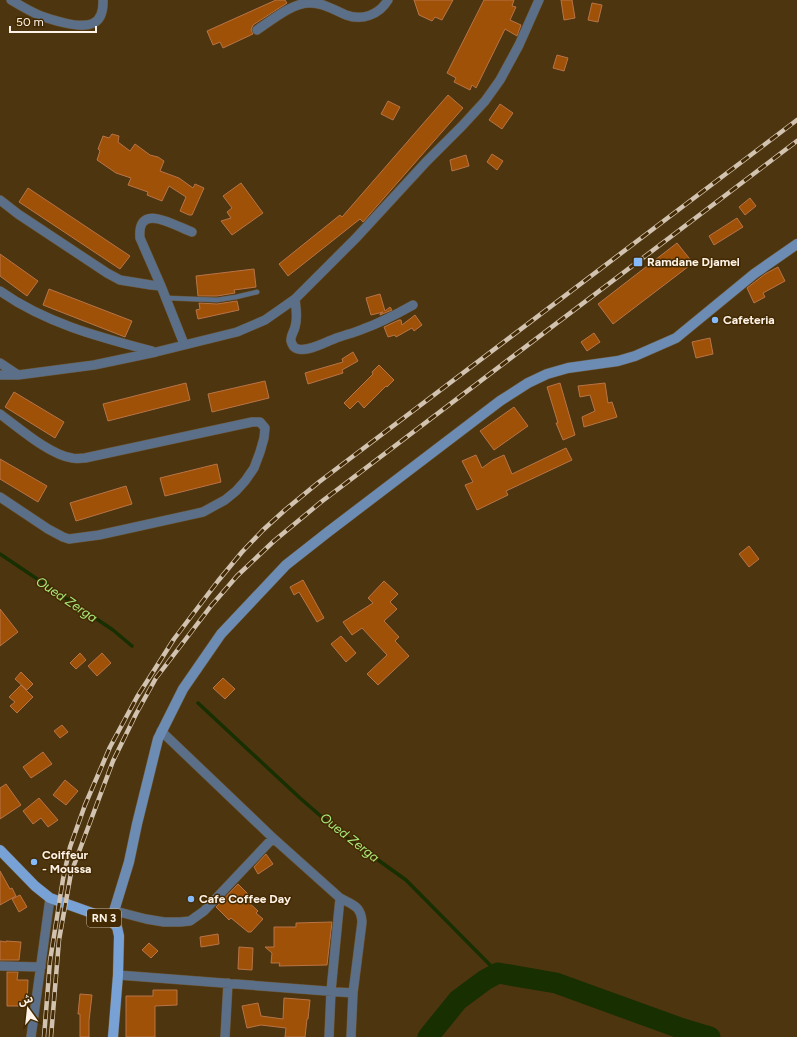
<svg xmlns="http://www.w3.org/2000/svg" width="797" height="1037" font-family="Figtree,'Noto Sans Arabic',sans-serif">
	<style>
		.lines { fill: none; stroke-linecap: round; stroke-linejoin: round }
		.stream { stroke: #172f01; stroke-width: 3.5 }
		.river { stroke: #172f01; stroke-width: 21 }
		.building { fill: #a05108; stroke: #b77447 }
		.lane-casing { stroke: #695331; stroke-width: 5.5 }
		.street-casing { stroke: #695331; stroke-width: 10 }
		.secondary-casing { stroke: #695331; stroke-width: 11 }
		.primary-casing { stroke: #695331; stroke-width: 11 }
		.lane { stroke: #5b6f88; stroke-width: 4.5 }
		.street { stroke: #5b6f88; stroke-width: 9 }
		.secondary { stroke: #6c8cb4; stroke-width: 10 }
		.primary { stroke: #78a2d5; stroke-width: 10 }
		.rail-casing { stroke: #d2c3b0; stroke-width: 4.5 }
		.rail { stroke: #432a03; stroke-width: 3; stroke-dasharray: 9; stroke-linecap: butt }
		.poi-dot { fill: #86bbfb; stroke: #432a03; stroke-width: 1.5 }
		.labels { text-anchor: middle; stroke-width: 3; stroke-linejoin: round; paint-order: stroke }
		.shield { fill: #432a03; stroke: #c6b7a2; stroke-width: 1 }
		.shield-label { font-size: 11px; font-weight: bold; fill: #fef3e6 }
		.poi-label { font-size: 12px; font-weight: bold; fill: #fef3e6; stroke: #432a03; text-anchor: start }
		.water-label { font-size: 13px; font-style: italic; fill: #a9eb7c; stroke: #432a03 }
	</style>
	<rect width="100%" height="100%" fill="#4d350f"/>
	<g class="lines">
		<path class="stream" d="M0 554 113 630 132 646
			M198 703 300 798 339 832 406 880 498 973"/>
		<path class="river" d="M428 1037 458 1000 485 980 498 973 556 983 680 1028 710 1037"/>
	</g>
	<path class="building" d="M276 0H285L287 3 273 12 253 25 251 30 253 34 223 48 220 42 213 45 207 31Z
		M414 0H453L442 20 435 17 432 21 419 15Z
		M484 0H514L512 6 516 7 510 20 521 25 517 36 505 29 476 88 472 85 470 90 454 82 456 78 447 73Z
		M561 0H572L575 18 564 20Z
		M592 3 602 5 598 22 588 20Z
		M557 55 568 58 564 71 553 68Z
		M448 95 463 108 377 206 363 222 360 219 288 276 279 264 340 215 342 217Z
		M388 101 400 107 393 120 381 114Z
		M500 104 513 113 502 129 489 120Z
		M112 134 119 136 118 142 130 151 135 144 150 155 158 157 164 161 160 171 179 178 193 188 195 184 204 188 192 215H189L180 211 186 197 169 186 162 201 147 195 148 192 128 185 131 178 116 173 97 160 100 151 98 149 103 136 109 138Z
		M492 154 503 161 497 170 487 162Z
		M466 155 469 166 452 171 450 160Z
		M241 183 263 213 232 235 221 221 231 218 227 212 232 208 223 196Z
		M28 188 130 256 120 269 19 202Z
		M750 198 756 206 745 215 739 207Z
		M737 218 743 227 714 245 709 236Z
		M677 243 693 263 613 324 598 304Z
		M0 254 38 281 27 296 0 276Z
		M778 267 785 281 763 293 765 297 754 303 747 288 765 274Z
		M254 269 256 287 234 290 235 293 217 296H198L196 276Z
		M49 289 132 321 125 337 43 305Z
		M380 294 385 311 390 307 392 310 380 315V314L383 312 371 315 366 298Z
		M237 301 239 310 198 319 196 310 200 309 199 303 217 304Z
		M415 315 422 325 414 331 412 328 396 337 395 335 388 337 384 327 399 320H401L402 325Z
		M594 333 600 342 587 351 581 342Z
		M710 338 713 354 696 358 692 342Z
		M353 352 358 361 342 370 343 373 308 384 305 373 343 362 342 359Z
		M379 365 394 380 387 387 386 386 364 408 358 401 350 409 344 403 373 374 372 372Z
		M265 381 269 398 212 412 208 394Z
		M186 383 190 400 108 421 103 404Z
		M560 383 575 435 563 440 556 423H558L547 387Z
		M605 383 608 403 612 402 617 417 584 427 582 417 595 411 590 395 580 397 578 386Z
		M14 392 64 422 55 438 5 407Z
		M514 407 528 426 494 450 480 431Z
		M566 448 572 460 506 491 508 495 477 510 465 485 473 482 462 461 476 455 482 468 493 460 504 455 512 474Z
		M0 459 47 486 38 502 0 479Z
		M217 464 221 482 165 496 160 478Z
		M126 486 132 504 76 521 70 503Z
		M749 546 759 559 749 567 739 554Z
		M303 580 324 618 317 622 299 592 294 595 290 587Z
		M384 581 398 594 390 602 397 609 384 621 399 637 395 641 409 656 378 685 367 674 387 655 362 628 352 635 343 622 373 603 368 598Z
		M0 609 18 632 0 646Z
		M341 636 356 653 346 662 331 644Z
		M80 653 86 660 76 669 70 663Z
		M102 653 111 663 97 676 88 666Z
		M21 672 33 684 27 690 15 679Z
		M223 678 235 689 225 699 213 688Z
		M21 685 33 697 17 713 10 706 15 702 9 697Z
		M62 725 68 732 60 738 54 731Z
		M43 752 52 764 31 778 23 767Z
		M65 780 78 791 66 805 53 795Z
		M6 784 21 805 0 819V788Z
		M39 798 58 820 48 827 41 818 33 824 23 811Z
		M266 854 273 864 258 874 254 867Z
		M0 871 10 889 12 888 16 896 0 905Z
		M238 884 251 897 247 901 258 911 256 913 263 919 251 932H248L231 918 229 920 216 907Z
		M20 895 27 907 19 912 12 899Z
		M332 922 327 965 279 966 280 963H271L272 953 265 947H274V927H296V923Z
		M218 934 219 944 201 947 200 937Z
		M0 941 6 942V941L21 942 19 960H0Z
		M149 943 158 951 151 958 142 950Z
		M239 947 253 948 252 970 238 969Z
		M7 972H18L17 980H28L27 1006H7Z
		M153 990H177V1005L155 1006V1037H126V996H153Z
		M80 994 92 995 89 1021V1037H80V1014H78Z
		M284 998 310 1000 308 1019H307L305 1037H285L286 1028 261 1025 247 1028 242 1006 258 1003 261 1016 283 1019Z"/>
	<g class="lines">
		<g class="lane-casing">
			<path id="lane" d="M167 298 217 300 236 297 257 292"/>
		</g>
		<g class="street-casing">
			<path id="street" d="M11 0C21 6 31 12 41 16 49 19 57 21 65 23 87 28 104 27 103 0
				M257 30C272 20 293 2 311 3 324 3 334 10 346 15 362 21 379 15 388 0
				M0 200 18 214 107 273 120 280 151 285 161 286 184 344
				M161 286 140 238C137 201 175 226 192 232
				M0 291C45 323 99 337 152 351
				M295 299C296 308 298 318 295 327 294 332 290 336 291 341 291 342 293 346 294 347 303 355 325 342 334 339 344 335 354 333 363 329 380 323 397 314 413 305
				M0 363 18 375
				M0 375H18L94 365 156 352 237 332 265 320 295 299 356 238 426 162 462 126 485 101 500 80 519 45 539 0
				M0 414C19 428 50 455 72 458 76 459 81 458 85 458L252 422H260L265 428 264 438 260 452 254 468 245 481 236 491 225 500 203 512 99 535 69 539 63 537 48 529 0 497
				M161 731 273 838 340 898
				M115 911 146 919 164 922H180L190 921 204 911 273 838
				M0 966 41 967
				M118 975 353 993
				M31 1037 50 898
				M225 1037 228 983
				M329 1037 331 991 340 898C353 905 361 906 362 922L353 993 351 1037"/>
		</g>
		<g class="secondary-casing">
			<path id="secondary" d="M111 921 129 862 137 824 158 739 183 689 221 634 286 565 328 532 500 401 528 383 547 374 568 368 618 361 635 356 676 338 754 274 797 244"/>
		</g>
		<g class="primary-casing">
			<path id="primary" d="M0 850 35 886 50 898 106 918 111 921 117 927 119 936 118 975 113 1037"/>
		</g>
		<use href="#lane" class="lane"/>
		<use href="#street" class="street"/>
		<use href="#secondary" class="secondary"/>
		<use href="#primary" class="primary"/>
		<g class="rail-casing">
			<path id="rail" d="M44 1037 50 961 63 879 70 847 85 805 110 747 137 697 174 639 218 581 242 552 263 530 285 510 319 482 797 120
				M51 1037 59 940 71 873 113 761 136 714 156 678 211 606 237 576 274 541 321 502 797 141"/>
		</g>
		<use href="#rail" class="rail"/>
	</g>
	<g class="poi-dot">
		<rect x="633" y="257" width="10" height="10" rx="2"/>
		<circle cx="715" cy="320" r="4"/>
		<circle cx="34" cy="862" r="4"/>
		<circle cx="191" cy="899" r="4"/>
	</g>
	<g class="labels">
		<rect class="shield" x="87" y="909" width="34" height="18" rx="3"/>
		<g class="shield-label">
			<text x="104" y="922">RN 3</text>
		</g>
		<g class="poi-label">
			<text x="647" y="266">Ramdane Djamel</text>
			<text x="723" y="324">Cafeteria</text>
			<text x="42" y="859">Coiffeur<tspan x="42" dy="14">- Moussa</tspan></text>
			<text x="199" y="903">Cafe Coffee Day</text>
		</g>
		<g class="water-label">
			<text transform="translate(67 599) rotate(34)" y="5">Oued Zerga</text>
			<text transform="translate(350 837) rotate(38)" y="5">Oued Zerga</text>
		</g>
	</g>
	<g transform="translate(28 1009) rotate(345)" stroke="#432a03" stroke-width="3" paint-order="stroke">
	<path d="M0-3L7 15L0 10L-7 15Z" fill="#fef3e6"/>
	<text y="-6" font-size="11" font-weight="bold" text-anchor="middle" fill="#fef3e6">ش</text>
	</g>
	<path d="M10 26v6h86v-6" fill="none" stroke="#fef3e6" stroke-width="2"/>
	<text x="16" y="26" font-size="12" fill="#fef3e6" stroke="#432a03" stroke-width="3" paint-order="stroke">50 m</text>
</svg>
